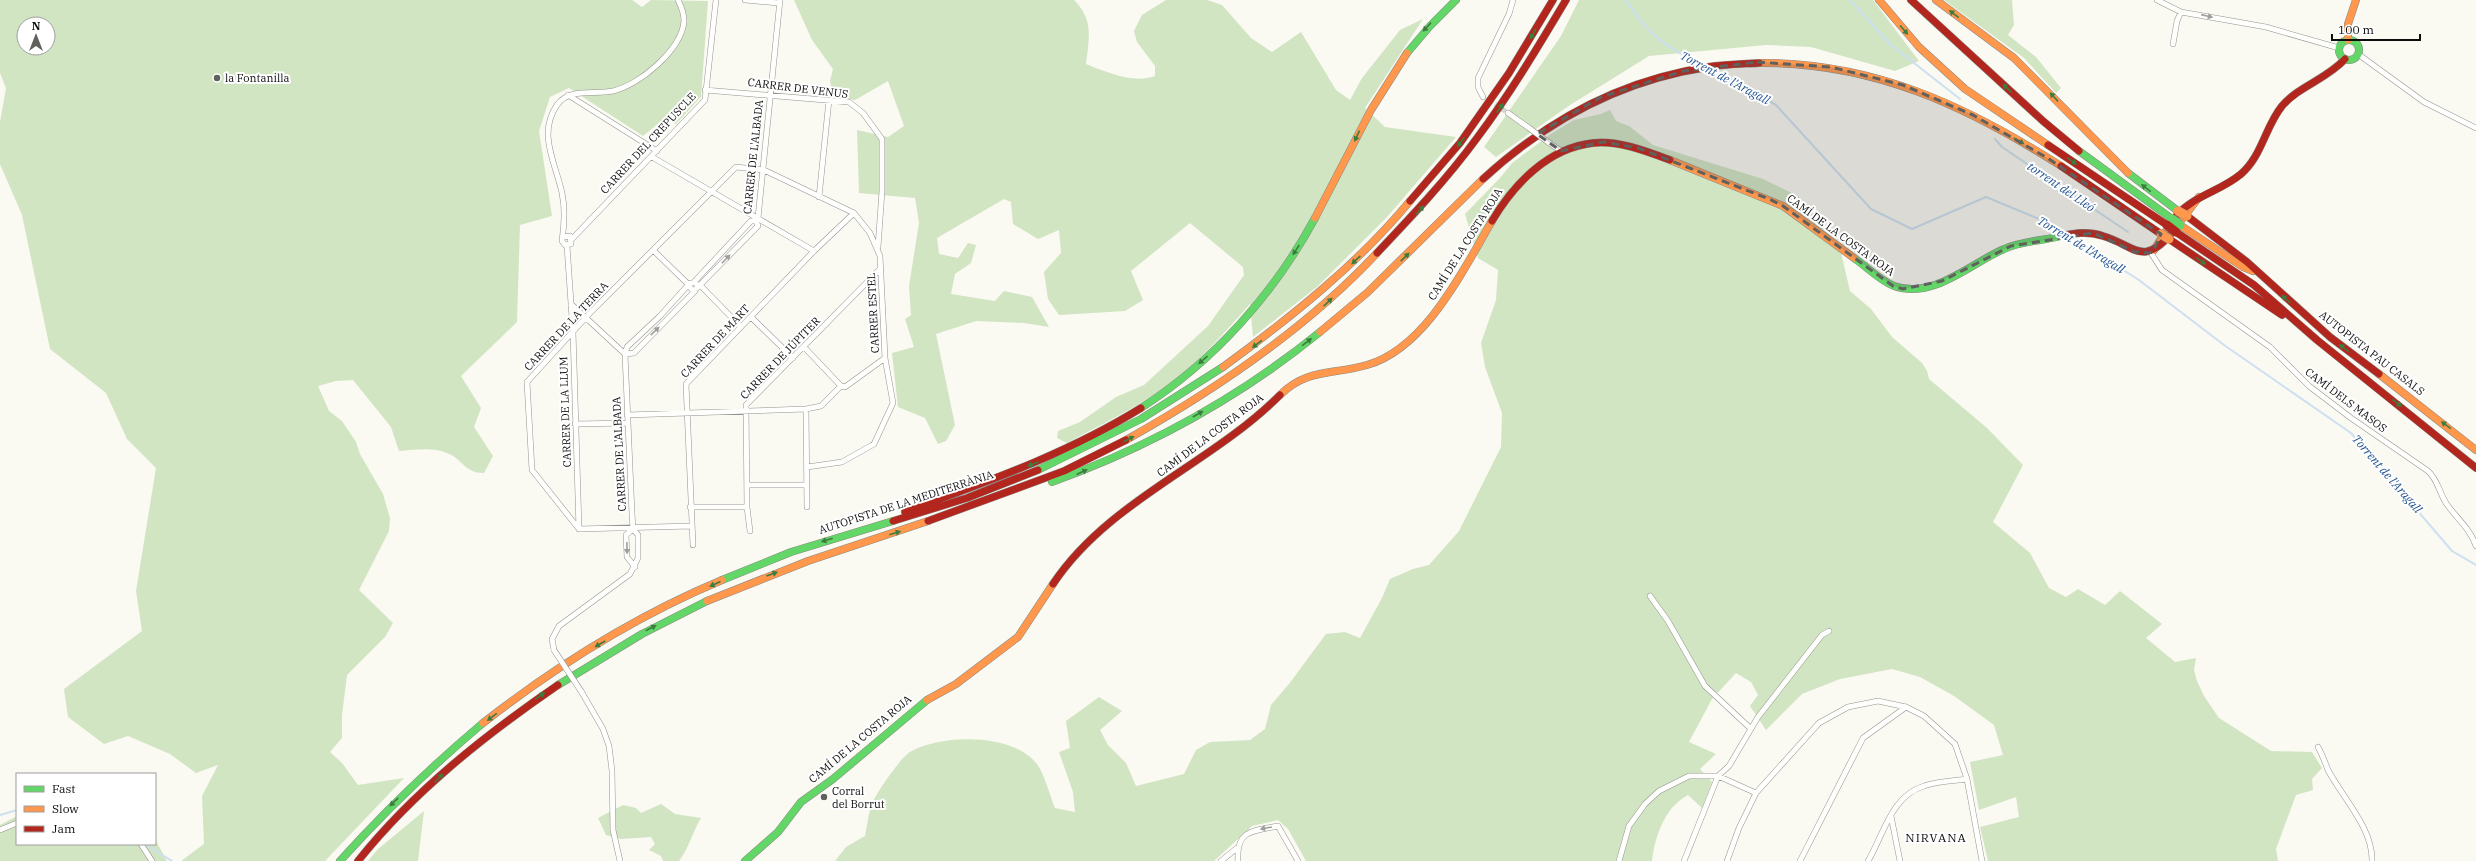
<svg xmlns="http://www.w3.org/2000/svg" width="2476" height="861" font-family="'IBM Plex Serif',serif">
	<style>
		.forest { fill: #d1e5c3; fill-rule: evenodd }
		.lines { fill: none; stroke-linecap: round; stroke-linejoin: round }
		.stream { stroke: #cce0f1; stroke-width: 2 }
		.street-tunnel { stroke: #d6d6d0; stroke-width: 5; stroke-dasharray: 5 2.5; stroke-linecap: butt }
		.street-casing { stroke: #949390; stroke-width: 6 }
		.fast-casing { stroke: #8a8a87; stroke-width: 8 }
		.slow-casing { stroke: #8a8a87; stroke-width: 8 }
		.jam-casing { stroke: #8a8a87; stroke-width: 8 }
		.street { stroke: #fefefd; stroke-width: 5 }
		.fast { stroke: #63d668; stroke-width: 7 }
		.slow { stroke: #ff974d; stroke-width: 7 }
		.jam { stroke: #b3261e; stroke-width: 7 }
		.street-bridge-casing { stroke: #949390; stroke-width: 6; stroke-linecap: butt }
		.fast-bridge-casing { stroke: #81817d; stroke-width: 10; stroke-linecap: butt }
		.slow-bridge-casing { stroke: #81817d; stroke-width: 10; stroke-linecap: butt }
		.jam-bridge-casing { stroke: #81817d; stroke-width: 10; stroke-linecap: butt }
		.street-bridge { stroke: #fefefd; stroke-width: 5 }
		.fast-bridge { stroke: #63d668; stroke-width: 9 }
		.slow-bridge { stroke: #ff974d; stroke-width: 9 }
		.jam-bridge { stroke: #b3261e; stroke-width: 9 }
		.oneway { fill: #3c7c3f }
		.oneway2 { fill: #9e9e9d }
		.marked { fill: #60605d; fill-opacity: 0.2; stroke: #60605d; stroke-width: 3; stroke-dasharray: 8 5; stroke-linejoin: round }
		.poi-dot { fill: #60605d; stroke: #fff; stroke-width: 1.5 }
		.labels { text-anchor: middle; stroke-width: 4; stroke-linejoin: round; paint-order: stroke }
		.poi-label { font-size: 11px; fill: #0d0d0d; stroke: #fff; text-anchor: start }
		.street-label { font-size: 11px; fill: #0d0d0d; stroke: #fff }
		.water-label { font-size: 12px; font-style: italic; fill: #225592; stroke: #fff }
		.neighbourhood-label { font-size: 12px; letter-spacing: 1px; fill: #0d0d0d; stroke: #fff }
	</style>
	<rect width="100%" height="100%" fill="#faf9f2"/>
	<path class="forest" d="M0 0H632L642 7 651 0 708 1 701 97 676 124 665 118 643 136 569 88 550 97 539 131 552 216 520 225 517 322 461 376 481 408 474 427 493 456 484 473C464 473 463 459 447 453 433 447 414 450 399 451L391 427 353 380 336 381 318 386 329 411 342 421 356 442 360 454 383 494 390 518 389 531 359 590 393 623 385 637 347 675 342 715V738L330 752 342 763 358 785 404 778 325 861H181L204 844 202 796 218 765 196 773 170 754 128 736 104 744 68 717 64 689 142 631 136 591 156 468 127 439 106 393 50 349 22 215 0 164V122L6 88 0 73ZM24 24H48V48H24Z
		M794 0H1074C1094 20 1089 38 1086 64 1107 72 1132 84 1155 76V66L1137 42 1134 31 1142 15 1166 0H1207L1222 5 1251 38 1272 52 1301 32 1336 90 1350 100 1362 78 1400 30 1423 19 1365 108 1385 127 1456 137 1387 217 1318 286 1253 337 1250 304C1224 333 1198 364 1165 387 1134 409 1100 425 1067 443L1057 438 1058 431 1080 422 1116 397 1144 385 1208 326 1244 275 1243 267 1190 223 1131 271 1143 300 1125 311 1059 315 1048 299 1044 272 1061 253 1059 230 1038 239 1013 224 1011 202 1004 199 937 238 939 254 958 258 968 243 976 245 971 263 955 274 951 294 995 301 1004 291 1032 297 1049 327 1024 323 976 321 936 334 955 425 946 441 938 444 925 418 898 407 892 353 914 347 905 319 911 315 909 286 919 223 915 198 859 193 857 130 888 137 904 126 888 81 855 100 833 96 830 81 833 69 812 40Z
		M1579 0H1873L1919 61 1895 71 1811 47 1766 45 1649 56 1570 105 1496 157 1484 147 1561 36Z
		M1944 0H2012L2014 25 2008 35 2036 57 2061 88 2056 93 2024 58Z
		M1610 110 1616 121 1629 126 1653 145 1763 179 1798 196 1840 248 1850 291 1871 309 1892 337 1922 363 1927 371 1929 379 1987 428 2023 465 1993 522 2030 553 2049 588 2066 597 2078 589 2105 605 2120 591 2162 624 2146 638 2175 662 2196 658 2194 670 2197 681 2204 696 2219 718 2271 751 2312 752 2322 768 2312 779 2313 790 2296 795 2276 849 2278 861H1988L1980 827 2019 817 2016 797 1979 810 1970 762 2003 755 1994 725 1954 696 1920 677 1892 669 1840 679 1802 694 1766 730 1750 706 1758 695 1751 682 1736 673 1712 699 1689 742 1716 754 1700 769 1712 782 1702 808 1688 795C1665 807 1655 836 1652 861H1306L1288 829 1278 820 1252 826 1214 861H835L846 847 865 836C867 826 868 816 871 806 874 796 901 757 910 752 941 734 1012 733 1036 763 1044 772 1050 796 1055 808L1075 812 1073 792 1059 752 1070 748 1066 721 1099 697 1122 711 1100 730 1108 745 1126 763 1136 786 1184 774 1196 750 1210 742 1250 740 1265 729 1271 705 1289 684 1326 634 1345 632 1360 638 1382 598 1390 579 1413 569 1429 565 1459 531 1501 447 1502 413 1485 367 1481 343 1496 300 1498 270 1478 258 1465 214 1500 178 1512 163 1551 134 1574 120 1601 114Z
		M661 804 675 814 701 818C692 833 689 848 679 861H663L661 856 649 850 655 844 651 837 621 839 606 835 598 818 623 805 636 808 641 813Z
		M424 811 418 861H368L378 849Z
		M17 816V844H155V839L167 861H0V825Z"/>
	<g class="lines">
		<path class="stream" d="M1626 0C1648 35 1665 46 1701 65
			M1850 0 1891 45 1960 99
			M1712 70 1776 105 1871 209 1912 229 1986 197 2049 223 2065 233
			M1995 139 2002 147 2128 232
			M2071 237 2139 280 2224 345 2351 433 2452 551 2476 565
			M0 815 17 810
			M145 844 172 861"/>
		<path class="street-tunnel" d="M1489 100 1508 113"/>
		<g class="street-casing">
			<path id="street" d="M745 0 779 3
				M2157 0 2181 12 2266 27 2339 48
				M2173 44 2177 21 2181 12
				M2358 54 2424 102 2476 128
				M705 90 849 102 863 113 882 139V191L878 247
				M568 95 657 151
				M1483 97 1478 87V78L1509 14 1513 0
				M1508 113 1529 128
				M1548 142 1561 151
				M652 157 814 251
				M819 197 829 100
				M756 221 758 218 780 0
				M563 237 570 236 571 244 565 245 562 241C564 227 565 207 562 193 556 164 537 134 557 105 570 87 594 95 613 91 640 85 682 49 684 21 684 14 681 6 678 0
				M572 239 705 100 716 0
				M567 246 573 332 579 529
				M653 250 689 285
				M2151 253 2162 270 2270 347 2309 386 2351 418 2428 471C2438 480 2439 492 2446 503 2456 518 2470 528 2476 546
				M694 282 751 221H756
				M700 285 741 327
				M689 286 693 291 698 287 696 283H690L660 316 627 347 625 354 634 353 695 291
				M698 287 758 226 756 221
				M751 317 793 358
				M804 347 841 386
				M627 415 806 409
				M575 424 628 423
				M747 485H807
				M690 507H747
				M807 507 806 409 821 406 841 386 845 387 885 358
				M691 526 579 529 532 470 527 382 588 315 736 167 764 170 854 213 870 233 880 256 885 358 893 403 874 444 842 462 807 467
				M633 529 626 535 627 557 635 567
				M750 531 747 507 746 405 880 269
				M693 545 686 384 814 251 854 213
				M1650 596 1668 621 1705 686 1750 728
				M554 650 552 639 559 626 630 574 638 558V535L633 529 632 514 625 354 571 304
				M581 691 603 729 609 746 612 771 613 830 620 861
				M2318 747C2322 754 2325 762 2328 770 2342 797 2373 828 2372 861
				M1891 816 1900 861
				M0 830 17 823
				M141 844 152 861
				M1221 861 1237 848
				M1238 861C1236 830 1252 831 1278 826L1298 861
				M1619 861 1629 826 1645 804 1659 791 1689 776H1718L1756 793
				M1684 861 1718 776 1729 766 1758 717 1822 635 1829 631
				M1727 861 1739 828 1756 793 1819 723 1848 707 1878 701 1906 707 1924 716 1955 744 1967 779 1982 861
				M1800 861 1863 738 1906 707
				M1868 861C1884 834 1891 796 1924 786 1937 781 1953 781 1967 779"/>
		</g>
		<g class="fast-casing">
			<path id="fast" d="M2339 50a10 10 0 1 1 20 0a10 10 0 1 1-20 0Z
				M1407 53 1430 26 1456 0
				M2079 151 2172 219
				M2128 173 2178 211
				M1854 258C1866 266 1880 281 1894 286 1933 300 1971 263 2004 249 2021 241 2042 241 2061 236
				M1141 408C1214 361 1274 294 1315 218
				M1038 470 1141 419 1223 367
				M1052 482C1149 447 1240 397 1320 332
				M722 580 791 552 893 521
				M558 685 642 634 707 601
				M340 861C385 811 432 766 483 723
				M745 861 778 832 801 802 833 779 927 700"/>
		</g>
		<g class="slow-casing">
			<path id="slow" d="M1879 0 1919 47 1965 89 2048 145
				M1936 0 2014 58 2128 173
				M2348 40V24L2356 0
				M1759 63C1873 62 1967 106 2061 166
				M1670 160 1783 206 1854 258
				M1315 218 1371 110 1407 53
				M2180 225 2243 267 2253 271
				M2176 227 2199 197
				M2154 250 2171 223
				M1320 332 1368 292 1483 179
				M1223 367C1290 318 1357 265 1410 201
				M2379 374 2476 450
				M1280 395C1307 368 1333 375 1367 365 1426 348 1463 270 1492 221
				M1126 440C1217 389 1306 329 1377 253
				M707 601 808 561 928 521
				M927 700 956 684 1018 637 1053 584
				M483 723C556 666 636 616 722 580"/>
		</g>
		<g class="jam-casing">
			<path id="jam" d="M1911 0 2043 121 2079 151
				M2048 145 2167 225
				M2061 166 2161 234
				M1483 179C1546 121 1622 80 1708 67 1725 64 1742 64 1759 63
				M1410 201 1460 143 1509 73 1553 0
				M2177 215C2195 195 2221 191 2241 174 2262 156 2265 127 2282 106 2299 86 2327 79 2345 59
				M2187 216 2247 262 2330 337 2379 374
				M1492 221C1514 184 1548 148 1593 143 1618 140 1646 151 1670 160
				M2176 232 2254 285 2317 340 2476 468
				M2061 236C2075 233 2089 231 2103 236 2134 245 2142 267 2170 235
				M2169 239 2282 315
				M1377 253C1412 216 1447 179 1477 138 1510 94 1538 47 1566 0
				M905 512C986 482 1067 454 1141 408
				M893 521 967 498 1038 470
				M928 521 1064 471 1126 440
				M1053 584C1108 501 1210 465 1280 395
				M358 861C413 792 485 735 558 685"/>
		</g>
		<use href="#street" class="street"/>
		<use href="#fast" class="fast"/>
		<use href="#slow" class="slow"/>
		<use href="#jam" class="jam"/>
		<g class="street-bridge-casing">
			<path id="street-bridge" d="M1529 128 1548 142
				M554 650 581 691"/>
		</g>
		<g class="fast-bridge-casing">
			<path id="fast-bridge" d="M2172 219 2180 225"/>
		</g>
		<g class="slow-bridge-casing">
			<path id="slow-bridge" d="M2178 211 2187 216
				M2161 234 2169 239"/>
		</g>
		<g class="jam-bridge-casing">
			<path id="jam-bridge" d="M2167 225 2176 232"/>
		</g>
		<use href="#street-bridge" class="street-bridge"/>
		<use href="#fast-bridge" class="fast-bridge"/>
		<use href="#slow-bridge" class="slow-bridge"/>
		<use href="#jam-bridge" class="jam-bridge"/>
	</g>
	<defs><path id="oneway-solid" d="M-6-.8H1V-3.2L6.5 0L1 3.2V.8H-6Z"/></defs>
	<g class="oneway">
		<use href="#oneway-solid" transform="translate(1954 14) rotate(-143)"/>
		<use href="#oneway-solid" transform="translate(1427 27) rotate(133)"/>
		<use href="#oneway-solid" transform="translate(1904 30) rotate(49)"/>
		<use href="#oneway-solid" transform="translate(1533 34) rotate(120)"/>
		<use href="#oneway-solid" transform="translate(2007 88) rotate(-137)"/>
		<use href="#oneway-solid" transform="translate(2054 97) rotate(-133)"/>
		<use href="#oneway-solid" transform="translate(1500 108) rotate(-55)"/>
		<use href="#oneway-solid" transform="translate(1357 136) rotate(115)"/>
		<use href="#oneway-solid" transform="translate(2019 141) rotate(30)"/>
		<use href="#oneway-solid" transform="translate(1461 142) rotate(127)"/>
		<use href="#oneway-solid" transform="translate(2072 161) rotate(34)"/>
		<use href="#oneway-solid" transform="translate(2146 188) rotate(-143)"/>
		<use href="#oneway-solid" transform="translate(1420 210) rotate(-48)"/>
		<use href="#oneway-solid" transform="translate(1296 250) rotate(123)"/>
		<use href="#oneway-solid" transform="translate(1405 257) rotate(-44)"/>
		<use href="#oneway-solid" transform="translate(1356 260) rotate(137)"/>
		<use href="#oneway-solid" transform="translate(2201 261) rotate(34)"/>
		<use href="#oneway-solid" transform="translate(2286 299) rotate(-138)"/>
		<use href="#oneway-solid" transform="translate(1328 302) rotate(-43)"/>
		<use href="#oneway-solid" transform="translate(1307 342) rotate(-37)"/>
		<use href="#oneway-solid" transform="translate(1257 344) rotate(143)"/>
		<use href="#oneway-solid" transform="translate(2344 348) rotate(-142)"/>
		<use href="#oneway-solid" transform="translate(1203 360) rotate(139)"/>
		<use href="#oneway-solid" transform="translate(2397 403) rotate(38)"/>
		<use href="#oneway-solid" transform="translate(1198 414) rotate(-30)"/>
		<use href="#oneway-solid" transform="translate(2446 425) rotate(-144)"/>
		<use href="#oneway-solid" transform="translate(1129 439) rotate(-28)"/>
		<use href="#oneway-solid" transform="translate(1033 464) rotate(157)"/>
		<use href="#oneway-solid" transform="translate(1082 472) rotate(-24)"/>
		<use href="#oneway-solid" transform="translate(895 533) rotate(-17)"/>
		<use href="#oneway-solid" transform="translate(827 540) rotate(162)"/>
		<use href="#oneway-solid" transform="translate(772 574) rotate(-20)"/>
		<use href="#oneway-solid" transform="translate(715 584) rotate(156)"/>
		<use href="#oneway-solid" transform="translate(651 628) rotate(-28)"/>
		<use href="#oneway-solid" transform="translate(600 644) rotate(150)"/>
		<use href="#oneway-solid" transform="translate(540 696) rotate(-35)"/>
		<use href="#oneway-solid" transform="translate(492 717) rotate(143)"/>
		<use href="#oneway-solid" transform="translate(439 778) rotate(-45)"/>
		<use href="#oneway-solid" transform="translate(394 802) rotate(136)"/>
	</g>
	<g class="oneway2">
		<use href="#oneway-solid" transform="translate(2207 16) rotate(13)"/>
		<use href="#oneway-solid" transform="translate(726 259) rotate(-46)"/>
		<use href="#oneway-solid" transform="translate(655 331) rotate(-44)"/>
		<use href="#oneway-solid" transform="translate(627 548) rotate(89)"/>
		<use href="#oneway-solid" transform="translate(1266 828) rotate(170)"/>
	</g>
	<path class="marked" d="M1757 62 1831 67 1903 85 1973 115 2049 159 2161 234 2153 252 2148 253 2135 252 2093 233 2011 246 1942 281 1903 289 1893 286 1783 206 1769 199 1638 148 1603 142 1561 151 1537 134 1601 97 1683 71Z"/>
	<g class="poi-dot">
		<circle cx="217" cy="78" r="4"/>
		<circle cx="824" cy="797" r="4"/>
	</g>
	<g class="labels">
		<g class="poi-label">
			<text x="225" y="82">la Fontanilla</text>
			<text x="832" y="795">Corral<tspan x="832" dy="13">del Borrut</tspan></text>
		</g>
		<g class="street-label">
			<text transform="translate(798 88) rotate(7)" y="4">CARRER DE VENUS</text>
			<text transform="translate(648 143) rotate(-47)" y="4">CARRER DEL CREPUSCLE</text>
			<text transform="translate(753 157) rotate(-84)" y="4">CARRER DE L'ALBADA</text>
			<text transform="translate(1841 235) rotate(36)" y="4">CAMÍ DE LA COSTA ROJA</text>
			<text transform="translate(1465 244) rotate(-58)" y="4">CAMÍ DE LA COSTA ROJA</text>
			<text transform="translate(873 313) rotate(-93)" y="4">CARRER ESTEL</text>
			<text transform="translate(566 326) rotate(-47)" y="4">CARRER DE LA TERRA</text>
			<text transform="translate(715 341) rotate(-47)" y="4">CARRER DE MART</text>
			<text transform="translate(2372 353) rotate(38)" y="4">AUTOPISTA PAU CASALS</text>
			<text transform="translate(780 358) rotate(-46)" y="4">CARRER DE JÚPITER</text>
			<text transform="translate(2346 400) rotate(37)" y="4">CAMÍ DELS MASOS</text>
			<text transform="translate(565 412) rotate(-92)" y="4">CARRER DE LA LLUM</text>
			<text transform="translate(1210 435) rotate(-37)" y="4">CAMÍ DE LA COSTA ROJA</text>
			<text transform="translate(619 454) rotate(-93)" y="4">CARRER DE L'ALBADA</text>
			<text transform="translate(906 502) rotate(-18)" y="4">AUTOPISTA DE LA MEDITERRÀNIA</text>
			<text transform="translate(860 739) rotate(-40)" y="4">CAMÍ DE LA COSTA ROJA</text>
		</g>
		<g class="water-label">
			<text transform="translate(1725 78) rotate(28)" y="4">Torrent de l'Aragall</text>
			<text transform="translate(2061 187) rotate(34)" y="4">torrent del Lleó</text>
			<text transform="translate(2081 245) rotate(31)" y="4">Torrent de l'Aragall</text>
			<text transform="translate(2387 474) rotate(49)" y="4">Torrent de l'Aragall</text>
		</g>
		<g class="neighbourhood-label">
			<text x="1936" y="842">NIRVANA</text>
		</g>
	</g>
	<rect x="16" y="773" width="140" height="72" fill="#ffffff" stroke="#9e9e9e"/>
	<rect x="24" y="786" width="20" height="6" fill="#63d668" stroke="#9e9e9e"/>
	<text x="52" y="793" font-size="12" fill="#0d0d0d">Fast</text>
	<rect x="24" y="806" width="20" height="6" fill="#ff974d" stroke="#9e9e9e"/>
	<text x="52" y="813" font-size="12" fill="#0d0d0d">Slow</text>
	<rect x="24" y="826" width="20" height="6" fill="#b3261e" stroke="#9e9e9e"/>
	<text x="52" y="833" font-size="12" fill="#0d0d0d">Jam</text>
	<g transform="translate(36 36)"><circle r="19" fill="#ffffff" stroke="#9e9e9e"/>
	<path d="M0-3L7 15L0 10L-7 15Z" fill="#60605d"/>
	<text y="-6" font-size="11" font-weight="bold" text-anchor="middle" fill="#0d0d0d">N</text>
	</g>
	<path d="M2332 34v6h88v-6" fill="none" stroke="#0d0d0d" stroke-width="2"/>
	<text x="2338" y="34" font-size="12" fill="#0d0d0d" stroke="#ffffff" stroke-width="3" paint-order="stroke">100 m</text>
</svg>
